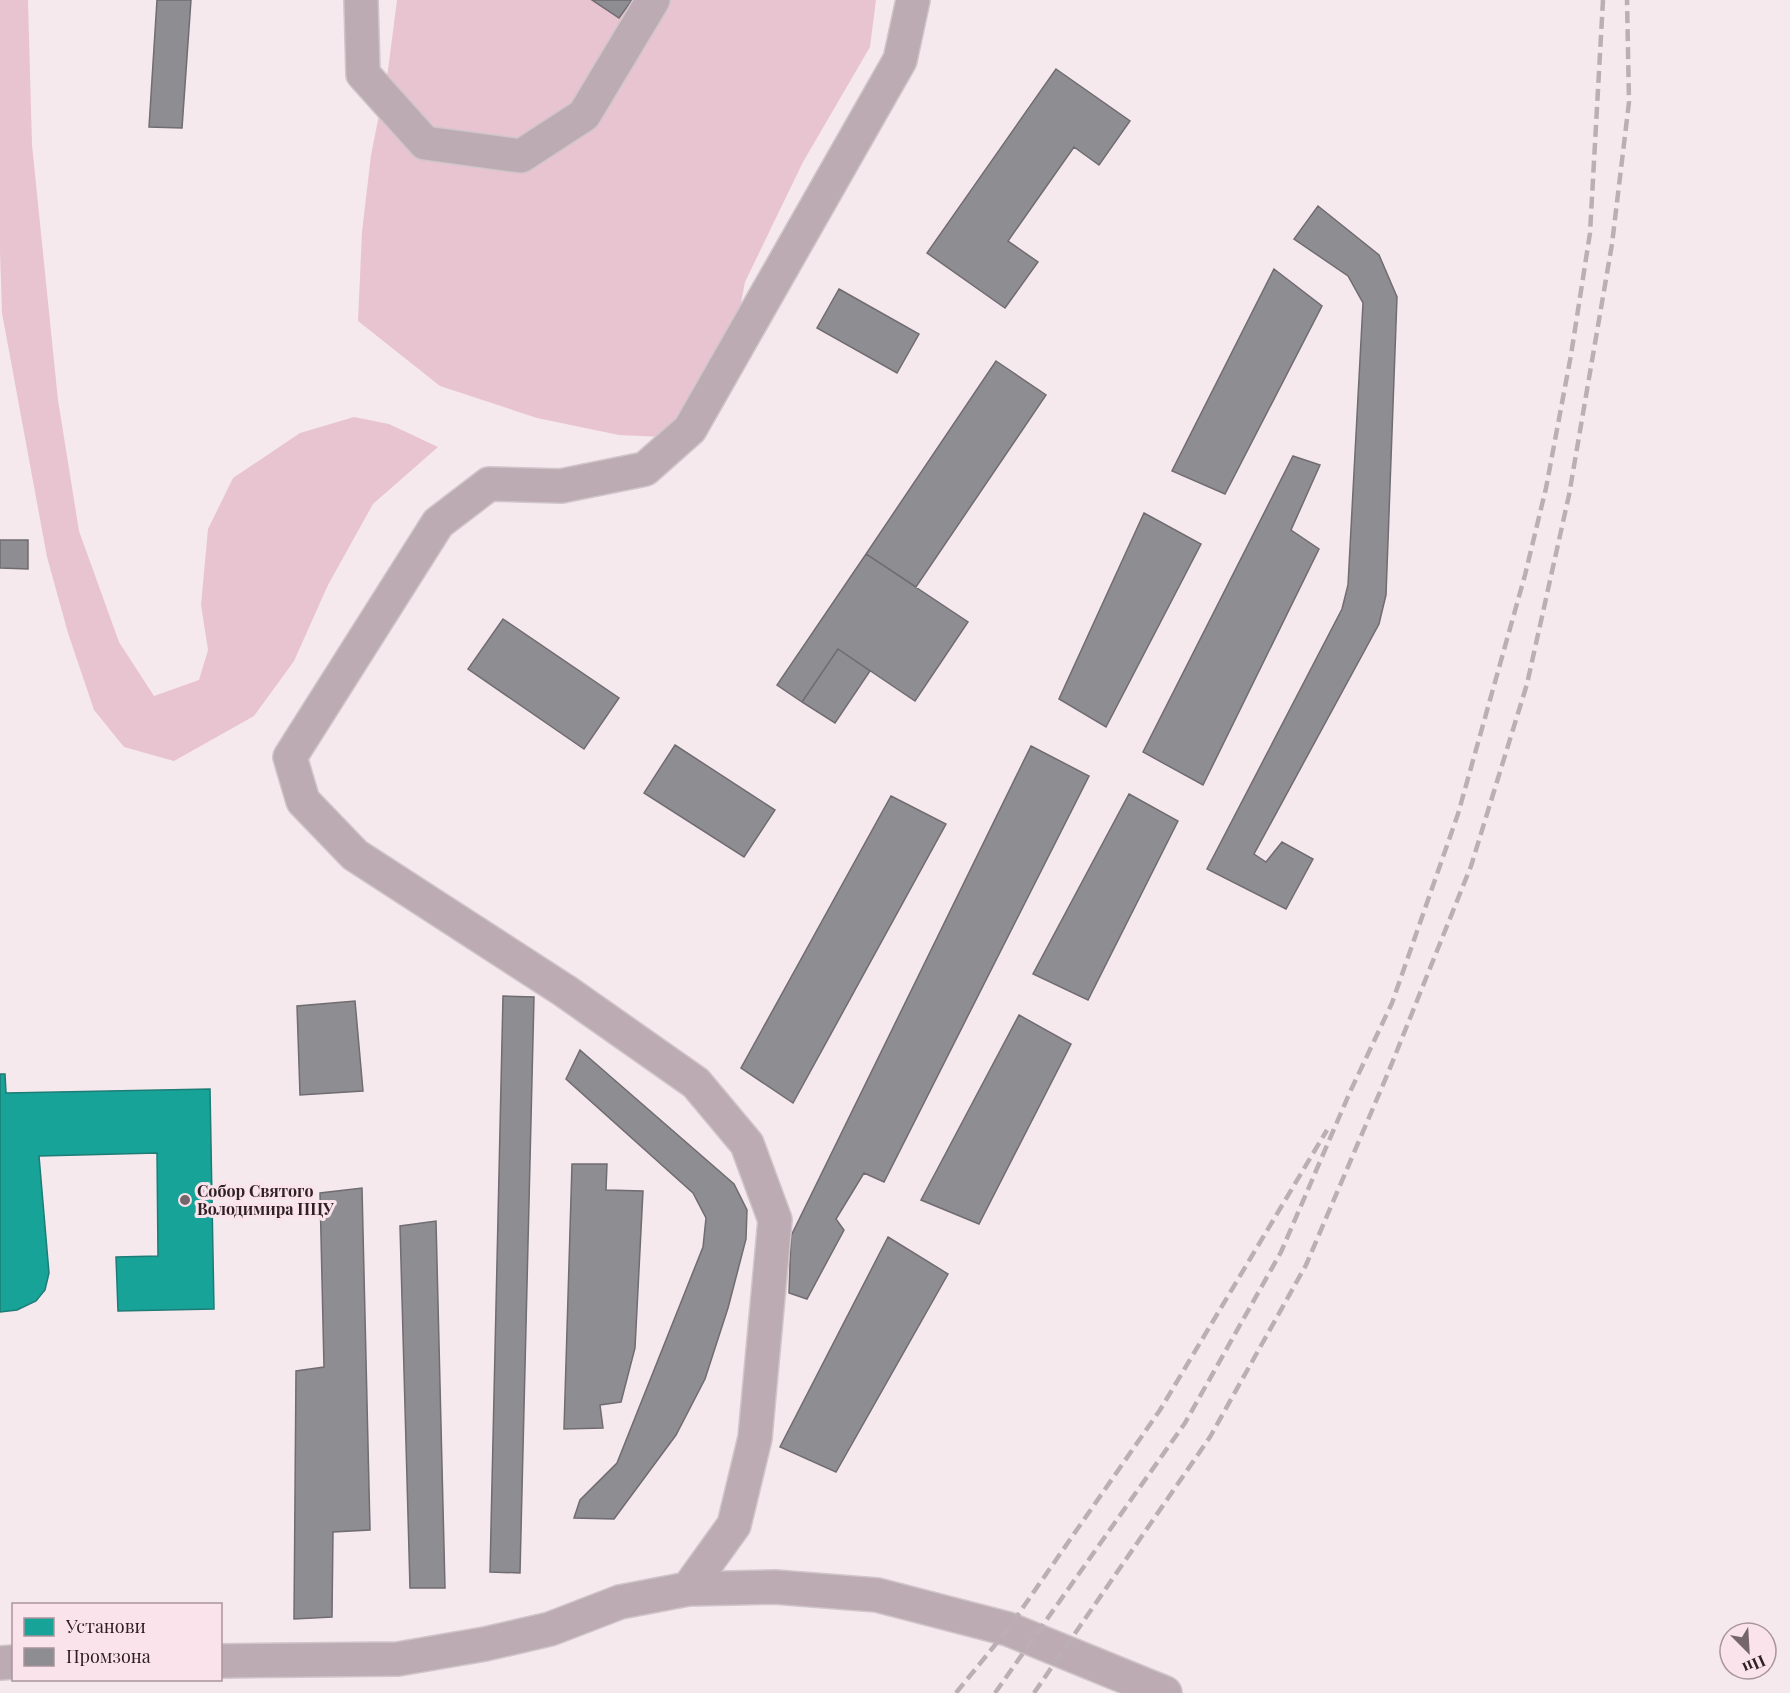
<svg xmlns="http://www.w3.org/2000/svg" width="1790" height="1693" font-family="'Playfair Display',serif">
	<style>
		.green { fill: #e8c4d1 }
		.public { fill: #17a398; stroke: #1e7c76; stroke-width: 1.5 }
		.industry { fill: #8d8d92; stroke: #706c71; stroke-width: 1.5 }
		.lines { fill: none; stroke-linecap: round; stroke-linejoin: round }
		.minor-casing { stroke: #d0c6ca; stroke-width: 36 }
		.minor { stroke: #bcabb2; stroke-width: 33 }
		.rail { stroke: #bcafb4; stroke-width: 4.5; stroke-dasharray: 12 6; stroke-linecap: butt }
		.poi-dot { fill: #74666b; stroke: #fbe3eb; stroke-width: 2 }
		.labels { text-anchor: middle; stroke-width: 6; stroke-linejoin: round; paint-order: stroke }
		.poi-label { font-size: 16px; font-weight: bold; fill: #2e2025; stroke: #fbe3eb; text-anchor: start }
	</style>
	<rect width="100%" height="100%" fill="#f5e9ed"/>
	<path class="green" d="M0 0H28L32 145 58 400 79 531 119 642 154 696 199 680 208 650 201 605 208 529 233 478 300 433 354 417 389 424 438 447 373 504 328 585 294 661 254 716 174 761 124 747 94 710 68 633 47 557 2 313 0 251Z
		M397 0H876L870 47 803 162 745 282 735 334 712 397 661 437 619 435 537 418 440 386 358 321 362 232 371 155 388 70Z"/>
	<path class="public" d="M0 1074H5L6 1093 210 1089 214 1309 118 1311 116 1257 158 1256 157 1153 39 1156 49 1273 45 1290 36 1301 17 1310 0 1312Z"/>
	<path class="industry" d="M157 0H191L182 128 149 127Z
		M592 0H632L619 18Z
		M1056 69 1130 121 1099 165 1074 147 1008 241 1038 262 1005 308 927 253Z
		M1318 206 1379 255 1397 297 1386 595 1379 624 1254 854 1266 862 1282 842 1313 859 1286 909 1207 869 1342 609 1348 585 1363 303 1348 276 1294 239Z
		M1274 269 1322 306 1225 494 1172 471Z
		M839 289 919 334 897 373 817 328Z
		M996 361 1046 395 916 587 866 554Z
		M1293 456 1320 465 1291 530 1319 549 1203 785 1143 752Z
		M1144 513 1201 544 1106 727 1059 699Z
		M0 540H28V569L0 568Z
		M866 554 968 622 915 701 838 649 802 702 777 685Z
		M503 619 619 698 584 749 468 669Z
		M838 649 870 671 835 723 802 702Z
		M675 745 775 810 744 857 644 793Z
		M1031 746 1089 776 884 1182 864 1173 836 1219 844 1230 807 1299 789 1293 791 1236Z
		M1129 794 1178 821 1088 1000 1033 974Z
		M891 796 946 824 793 1103 741 1068Z
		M503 996 534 997 520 1573 490 1572Z
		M355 1001 363 1091 300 1095 297 1006Z
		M1019 1015 1071 1044 979 1224 921 1200Z
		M580 1050 734 1184 747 1210 746 1239 728 1308 705 1379 676 1435 614 1519 574 1518 580 1500 617 1463 703 1247 706 1218 693 1193 566 1079Z
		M572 1164H607L606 1190 643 1191 635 1348 621 1402 600 1405 603 1428 564 1429Z
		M362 1188 370 1530 333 1532 332 1617 294 1619 296 1371 324 1367 320 1193Z
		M436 1221 445 1588H410L400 1226Z
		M888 1237 948 1274 836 1472 780 1447Z"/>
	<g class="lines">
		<g class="minor-casing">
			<path id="minor" d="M361 0 363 74 425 143 521 156 584 115 653 0
				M688 1589 734 1525 755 1438 775 1220 747 1144 696 1083 565 991 355 855 303 801 290 757 438 523 489 484 561 486 645 469 690 429 900 60 913 0
				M220 1661 398 1659 485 1644 550 1629 620 1602 688 1589 775 1587 877 1595 1008 1629 1165 1693
				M0 1663 14 1662"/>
		</g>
		<use href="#minor" class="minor"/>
		<path class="rail" d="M956 1693 1008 1629 1160 1410 1327 1130
			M995 1693 1185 1423 1281 1252 1350 1092 1392 1003 1458 814 1525 575 1546 488 1571 355 1590 233 1603 0
			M1034 1693 1210 1437 1306 1265 1388 1073 1471 866 1527 684 1569 495 1612 244 1629 102 1627 0"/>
	</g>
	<circle class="poi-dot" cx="185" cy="1200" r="6"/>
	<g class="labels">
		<g class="poi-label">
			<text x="197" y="1197">Собор Святого<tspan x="197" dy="18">Володимира ПЦУ</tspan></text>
		</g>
	</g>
	<rect x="12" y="1603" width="210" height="78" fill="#fbe3eb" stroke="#a9959c" stroke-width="1.5"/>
	<rect x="24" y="1618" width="30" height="18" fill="#17a398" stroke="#a9959c" stroke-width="1.5"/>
	<text x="66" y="1633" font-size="18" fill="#2e2025">Установи</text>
	<rect x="24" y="1648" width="30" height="18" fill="#8d8d92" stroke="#a9959c" stroke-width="1.5"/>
	<text x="66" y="1663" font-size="18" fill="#2e2025">Промзона</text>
	<g transform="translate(1748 1651) rotate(156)"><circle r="28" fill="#fbe3eb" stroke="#a9959c" stroke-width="1.5"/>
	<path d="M0-4.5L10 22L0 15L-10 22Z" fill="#74666b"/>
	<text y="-9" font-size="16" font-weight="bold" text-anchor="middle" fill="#2e2025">Пн</text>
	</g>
</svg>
